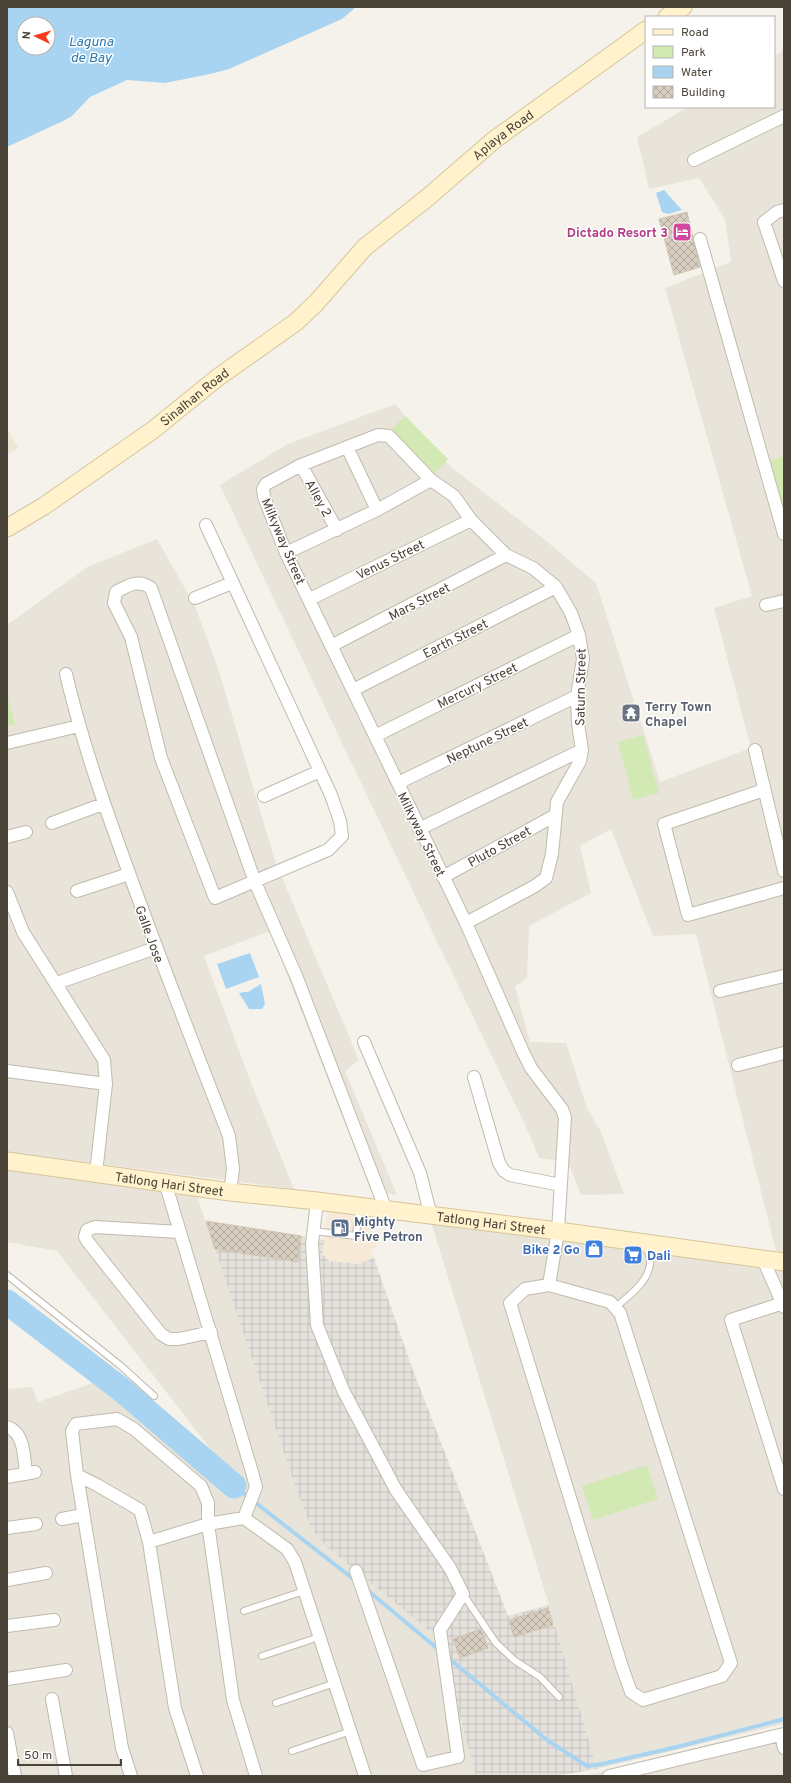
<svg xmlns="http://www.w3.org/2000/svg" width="791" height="1783" font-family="Overpass,sans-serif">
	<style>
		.residential { fill: #e9e4d9 }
		.commercial { fill: #f7e9d7 }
		.industrial { fill: url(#industrial-grid) }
		.education { fill: #eee7d5 }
		.green { fill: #d2e9b4 }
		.water { fill: #a8d4f2; fill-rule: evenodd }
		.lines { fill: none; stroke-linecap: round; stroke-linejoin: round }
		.stream { stroke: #a8d4f2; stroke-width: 4 }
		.river { stroke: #a8d4f2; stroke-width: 25 }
		.building { fill: url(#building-cross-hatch); stroke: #d2c6b3 }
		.lane-casing { stroke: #c1baad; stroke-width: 8 }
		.street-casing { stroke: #c1baad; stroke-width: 14 }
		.secondary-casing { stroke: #d5c59a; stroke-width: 19 }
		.lane { stroke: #fff; stroke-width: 6 }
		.street { stroke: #fff; stroke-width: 12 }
		.secondary { stroke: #fff2cc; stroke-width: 17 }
		.labels { text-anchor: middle; stroke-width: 3; stroke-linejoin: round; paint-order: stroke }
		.street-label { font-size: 13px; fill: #4a4338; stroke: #fff }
		.hotel-label { font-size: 13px; font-weight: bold; fill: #b23c85; stroke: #fff; text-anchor: end }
		.worship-label { font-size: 13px; font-weight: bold; fill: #5b616d; stroke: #fff; text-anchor: start }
		.service-label { font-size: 13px; font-weight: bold; fill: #4e5e75; stroke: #fff; text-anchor: start }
		.shop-label { font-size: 13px; font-weight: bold; fill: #366cbe; stroke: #fff; text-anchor: end }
		.water-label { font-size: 14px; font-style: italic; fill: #2e7ab0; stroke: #fff }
	</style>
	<defs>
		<pattern id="industrial-grid" width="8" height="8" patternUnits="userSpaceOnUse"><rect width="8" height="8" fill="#e5e1dc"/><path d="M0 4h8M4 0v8" fill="none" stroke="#c6c2be"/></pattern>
		<pattern id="building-cross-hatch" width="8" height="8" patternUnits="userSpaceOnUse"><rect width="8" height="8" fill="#d7cec0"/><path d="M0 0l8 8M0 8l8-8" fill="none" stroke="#b0a99d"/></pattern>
	</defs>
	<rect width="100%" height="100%" fill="#f5f2eb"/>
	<path class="residential" d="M784 50V1252L776 1251 696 934 653 936 611 829 580 846 591 893 529 926 527 978 515 986 530 1042 566 1043 587 1108 601 1132 624 1194 581 1195 568 1162 539 1158 526 1127 339 737 220 485 288 444 395 404 452 468 539 535 596 583 660 782 751 748 714 608 752 596 665 288 731 262 725 219 699 178 649 189 637 137 688 107H774V56Z
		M157 539 195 606 218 668 275 861 359 1060 345 1071 397 1195 371 1191 270 931 204 956 251 1083 294 1189 7 1152V625L87 567Z
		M7 1170 197 1196 292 1477 311 1528 326 1546 439 1639 476 1776H7V1389L32 1387 38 1402 99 1381 226 1489 222 1464 57 1251 7 1242Z
		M431 1222 784 1271V1724L597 1769 549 1605Z
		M784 1729V1776H555L589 1775Z"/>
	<path class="commercial" d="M328 1208 367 1213 377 1247 371 1249 374 1258 358 1264 329 1261 322 1254Z"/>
	<path class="industrial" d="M301 1236 324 1240 322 1254 329 1261 358 1264 374 1258 411 1365 508 1616 549 1605 597 1769 555 1776H476L439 1639 326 1546 311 1528 292 1477 215 1249 298 1262Z"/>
	<path class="education" d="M7 428 18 448 7 454Z"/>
	<path class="green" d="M405 416 448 459 433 475 389 432Z
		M784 456V516L768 461Z
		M7 695 15 724 7 726Z
		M643 735 659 793 633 800 618 742Z
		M647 1465 658 1499 593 1520 582 1486Z"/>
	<path class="water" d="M7 7H356L342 19 229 69 210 74 165 83 127 80 90 97 72 116 63 121 7 147ZM24 24H48V48H24Z
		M664 190 682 210 668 214 662 212 656 193Z
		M250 953 259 977 226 989 217 964Z
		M261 984 265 1004 262 1009H249L239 993 244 992H248Z"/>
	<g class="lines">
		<path class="stream" d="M234 1486 356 1581
			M366 1589 439 1650
			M446 1656 547 1740 587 1766 602 1764 681 1746 784 1719"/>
		<path class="river" d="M7 1302 122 1390 234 1486"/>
	</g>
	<path class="building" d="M687 212 700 267 674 275 659 219Z
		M206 1221 301 1236 298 1262 215 1249Z
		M548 1608 553 1625 514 1637 509 1620Z
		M481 1629 488 1648 460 1658 453 1639Z"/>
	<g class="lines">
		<g class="lane-casing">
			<path id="lane" d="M313 1231 356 1236 359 1208
				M7 1275 121 1366 154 1396
				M615 1308C628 1296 648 1283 650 1264 651 1258 648 1251 646 1245
				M463 1594 496 1643 514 1660 540 1677 559 1697
				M244 1611 304 1591
				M262 1656 319 1637
				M276 1703 335 1683
				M292 1751 351 1731"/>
		</g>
		<g class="street-casing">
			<path id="street" d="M694 160 784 116
				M784 210 777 212 764 222 784 281
				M700 239 784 534
				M347 447 377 510
				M301 465 337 530
				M206 525 331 795 340 821 342 836 328 850 215 898 161 758 131 637 114 603 116 592C128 585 139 579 151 588L255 882 297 978 386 1210
				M286 553 377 510 431 480
				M195 598 232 583
				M310 599 471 520
				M766 605 784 601
				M331 646 506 555
				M66 674C82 742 105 807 129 873 161 961 195 1049 229 1136L233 1169 230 1192
				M353 690 556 587
				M375 736 579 635
				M7 743 79 726
				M755 750 784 871
				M398 783 577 696
				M764 790 664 824 688 915 784 888
				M264 796 320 771
				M52 823 103 804
				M419 829 582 750
				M7 837 26 832
				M443 877 554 816
				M77 891 129 874
				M7 892 23 932 104 1060 106 1084 96 1173
				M466 923 535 886 546 878 552 854 557 802 580 761 582 750 578 724 577 696 583 659 579 635 571 613 556 587 533 568 506 555 471 520 454 496 431 480 389 436 378 435 301 465 266 484 263 489 264 497 286 553 466 923 523 1052 531 1068 562 1109 565 1118 558 1231 549 1285
				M57 983 155 948
				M720 991 784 976
				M364 1042 420 1173 431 1216
				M738 1065 784 1053
				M7 1071 106 1084
				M474 1077 499 1163 504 1171 510 1175 561 1185
				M165 1182 252 1472 256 1487 244 1518
				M317 1201 312 1244 317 1325 343 1390 396 1490 450 1568 463 1594 440 1630 458 1757 423 1765 356 1571
				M179 1232 95 1227 87 1230 85 1237 88 1242 161 1334 169 1339H179L211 1332
				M763 1259 784 1307
				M549 1285 610 1302 620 1313 731 1663 722 1676 643 1700 631 1692 622 1667 510 1303 525 1289Z
				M783 1303 731 1320 784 1489
				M7 1427C25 1432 24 1459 26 1474
				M77 1475 97 1485 140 1510 149 1542 175 1708 197 1776
				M7 1477 35 1472
				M62 1519 83 1515
				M7 1528 36 1524
				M149 1542 208 1524 244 1518 287 1549 295 1562 365 1776
				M7 1580 46 1573
				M7 1626 54 1620
				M7 1679 66 1670
				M52 1699 66 1776
				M7 1733 15 1776
				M781 1735 784 1748
				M131 1776 122 1748 77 1475 72 1431 76 1424 117 1419 134 1429 201 1486 208 1503V1524L233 1700 256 1776
				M609 1776 784 1734"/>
		</g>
		<g class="secondary-casing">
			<g id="secondary">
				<path d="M667 17 683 7"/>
				<path id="s1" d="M7 528 44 506 153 430 217 378 296 322 316 303 365 247 427 198 494 140 646 30"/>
				<path id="s2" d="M7 1161 230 1192 317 1201 558 1231 784 1262"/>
			</g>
		</g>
		<use href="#lane" class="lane"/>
		<use href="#street" class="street"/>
		<use href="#secondary" class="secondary"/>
	</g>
	<defs>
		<g id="hotel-square" transform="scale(1)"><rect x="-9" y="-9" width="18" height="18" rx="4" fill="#d1479c" stroke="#fff"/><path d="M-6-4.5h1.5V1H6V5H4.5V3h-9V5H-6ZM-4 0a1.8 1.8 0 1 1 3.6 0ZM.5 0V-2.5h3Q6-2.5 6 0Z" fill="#fff"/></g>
		<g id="temple-square" transform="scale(1)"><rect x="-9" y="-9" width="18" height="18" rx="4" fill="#6b7280" stroke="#fff"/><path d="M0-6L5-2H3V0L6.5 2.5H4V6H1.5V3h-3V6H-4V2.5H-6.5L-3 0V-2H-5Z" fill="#fff"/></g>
		<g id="fuel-square" transform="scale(1)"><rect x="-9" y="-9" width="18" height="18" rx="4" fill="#5c6f8a" stroke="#fff"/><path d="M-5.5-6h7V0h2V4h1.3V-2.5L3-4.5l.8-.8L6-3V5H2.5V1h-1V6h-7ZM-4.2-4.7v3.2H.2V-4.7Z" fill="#fff"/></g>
		<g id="shop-square" transform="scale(1)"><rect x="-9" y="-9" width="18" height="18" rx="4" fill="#3f7fe0" stroke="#fff"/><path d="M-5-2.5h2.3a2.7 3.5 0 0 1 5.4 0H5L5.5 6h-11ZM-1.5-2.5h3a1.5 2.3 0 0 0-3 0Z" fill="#fff"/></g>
		<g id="supermarket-square" transform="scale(1)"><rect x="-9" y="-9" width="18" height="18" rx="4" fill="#3f7fe0" stroke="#fff"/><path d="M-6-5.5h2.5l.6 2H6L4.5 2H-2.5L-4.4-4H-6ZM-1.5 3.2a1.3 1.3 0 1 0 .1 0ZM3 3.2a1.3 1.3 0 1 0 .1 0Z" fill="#fff"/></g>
	</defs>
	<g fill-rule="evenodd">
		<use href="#hotel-square" x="682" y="232"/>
		<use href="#temple-square" x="631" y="713"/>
		<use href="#fuel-square" x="340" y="1228"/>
		<use href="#shop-square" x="594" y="1249"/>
		<use href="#supermarket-square" x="633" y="1255"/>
	</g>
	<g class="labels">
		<g class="street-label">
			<text dy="5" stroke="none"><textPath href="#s1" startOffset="635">Aplaya Road</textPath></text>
			<text dy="5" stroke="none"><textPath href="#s1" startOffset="229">Sinalhan Road</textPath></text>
			<text transform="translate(319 498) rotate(61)" y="5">Alley 2</text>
			<text transform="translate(284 541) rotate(67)" y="5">Milkyway Street</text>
			<text transform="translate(390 559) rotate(-26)" y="5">Venus Street</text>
			<text transform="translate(419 601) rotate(-27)" y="5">Mars Street</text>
			<text transform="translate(455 638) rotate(-27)" y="5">Earth Street</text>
			<text transform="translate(477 685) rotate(-26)" y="5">Mercury Street</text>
			<text transform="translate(580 687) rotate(-89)" y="5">Saturn Street</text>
			<text transform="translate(487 740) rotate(-26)" y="5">Neptune Street</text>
			<text transform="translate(422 834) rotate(64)" y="5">Milkyway Street</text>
			<text transform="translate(499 846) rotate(-29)" y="5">Pluto Street</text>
			<text transform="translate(150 934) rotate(70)" y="5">Galle Jose</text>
			<text dy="5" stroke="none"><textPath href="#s2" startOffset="164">Tatlong Hari Street</textPath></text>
			<text dy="5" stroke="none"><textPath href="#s2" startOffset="488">Tatlong Hari Street</textPath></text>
		</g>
		<g class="hotel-label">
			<text x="668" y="237">Dictado Resort 3</text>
		</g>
		<g class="worship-label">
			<text x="645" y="711">Terry Town<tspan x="645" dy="15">Chapel</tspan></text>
		</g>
		<g class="service-label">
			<text x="354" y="1226">Mighty<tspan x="354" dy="15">Five Petron</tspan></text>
		</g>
		<g class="shop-label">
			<text x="580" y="1254">Bike 2 Go</text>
			<text x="647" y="1260" text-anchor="start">Dali</text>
		</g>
		<g class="water-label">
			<text x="91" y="46">Laguna<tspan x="91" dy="16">de Bay</tspan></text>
		</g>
	</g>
	<rect width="791" height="1783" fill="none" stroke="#4a4338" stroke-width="16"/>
	<rect x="645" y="16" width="130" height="92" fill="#ffffff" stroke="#b7b4af"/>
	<rect x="653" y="29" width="20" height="6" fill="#fff2cc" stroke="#b7b4af"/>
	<text x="681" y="36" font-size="12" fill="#4a4338">Road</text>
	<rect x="653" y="46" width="20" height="12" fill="#d2e9b4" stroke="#b7b4af"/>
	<text x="681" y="56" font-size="12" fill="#4a4338">Park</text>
	<rect x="653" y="66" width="20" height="12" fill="#a8d4f2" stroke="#b7b4af"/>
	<text x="681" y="76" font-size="12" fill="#4a4338">Water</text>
	<rect x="653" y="86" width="20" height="12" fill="url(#building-cross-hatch)" stroke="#b7b4af"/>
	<text x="681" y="96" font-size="12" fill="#4a4338">Building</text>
	<g transform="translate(36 36) rotate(275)"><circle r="19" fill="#ffffff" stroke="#b7b4af"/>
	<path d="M0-3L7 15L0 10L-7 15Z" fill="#fb3b1c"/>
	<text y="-6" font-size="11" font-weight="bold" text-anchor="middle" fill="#4a4338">N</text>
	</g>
	<path d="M18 1759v6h103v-6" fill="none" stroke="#4a4338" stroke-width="2"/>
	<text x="24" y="1759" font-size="12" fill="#4a4338" stroke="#ffffff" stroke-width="3" paint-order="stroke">50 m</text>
</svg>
